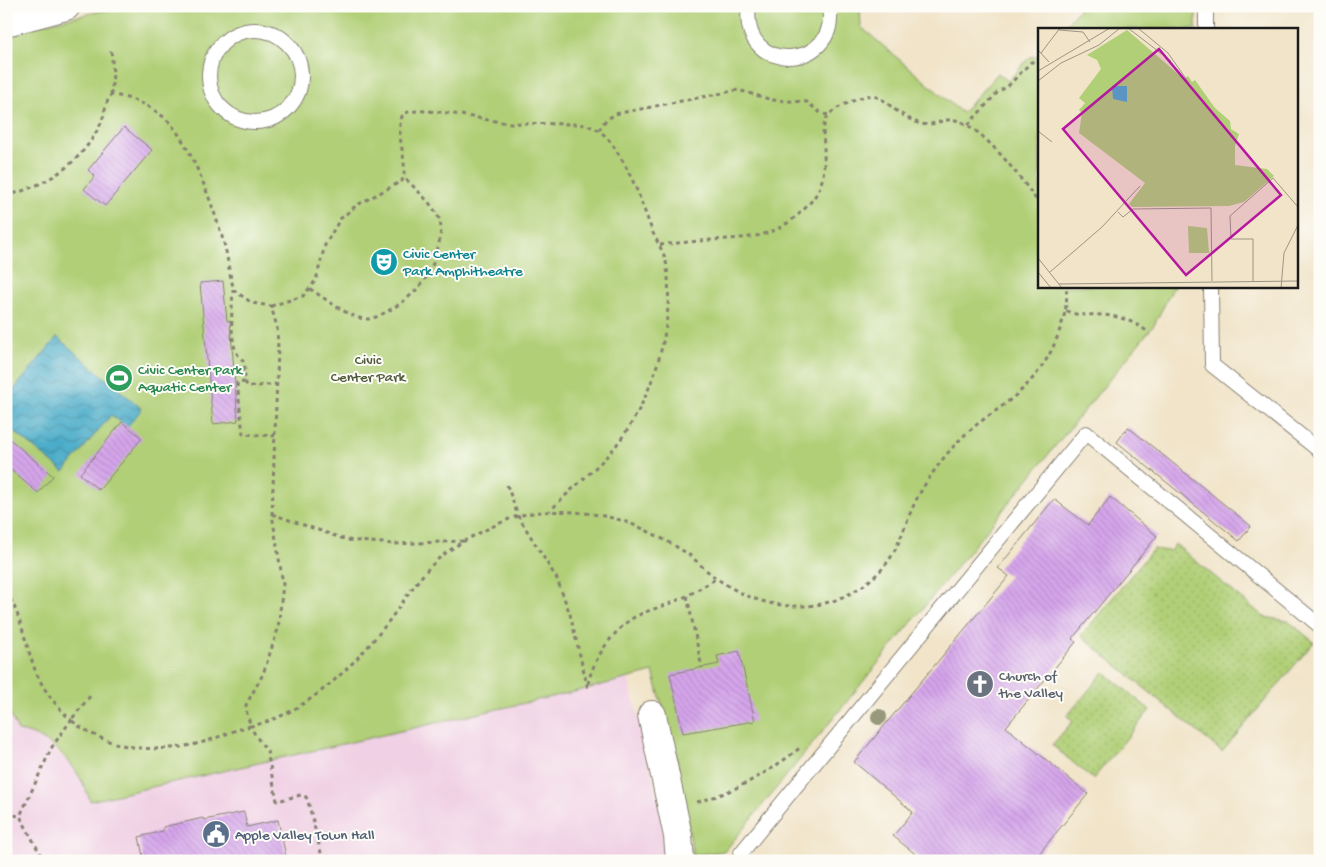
<svg xmlns="http://www.w3.org/2000/svg" width="1326" height="867" font-family="'Gochi Hand',sans-serif">
	<style>
		.built { fill: #f0d0e4 }
		.grass { fill: url(#grass-dots); stroke: #667649 }
		.park { fill: #b0cf76; stroke: #667649 }
		.water { fill: url(#water-waves); stroke: #336472 }
		.building { fill: url(#building-back-hatch) }
		.lines { fill: none; stroke-linecap: round; stroke-linejoin: round }
		.service-casing { stroke: #868072; stroke-width: 16 }
		.minor-casing { stroke: #868072; stroke-width: 30 }
		.path { stroke: #868072; stroke-width: 3; stroke-dasharray: 4 4; stroke-linecap: butt }
		.service { stroke: #fff; stroke-width: 14 }
		.minor { stroke: #fff; stroke-width: 28 }
		.tree { fill: #98997b }
		.labels { text-anchor: middle; stroke-width: 4; stroke-linejoin: round; paint-order: stroke }
		.culture-label { font-size: 15px; fill: #0d838f; stroke: #fdfcf7; text-anchor: start }
		.park-label { font-size: 15px; fill: #505b3c; stroke: #fdfcf7 }
		.leisure-label { font-size: 15px; fill: #27864d; stroke: #fdfcf7; text-anchor: start }
		.worship-label { font-size: 15px; fill: #5b616d; stroke: #fdfcf7; text-anchor: start }
		.service-label { font-size: 15px; fill: #4e5e75; stroke: #fdfcf7; text-anchor: start }
		.inset-road { fill: none; stroke: #9c9484; stroke-width: 1 }
		.view { fill: #b5179e; fill-opacity: 0.15; stroke: #b5179e; stroke-width: 2.5 }
		.inset-edge { fill: none; stroke: #1c1c1c; stroke-width: 2.5 }
	</style>
	<defs>
		<pattern id="grass-dots" width="8" height="8" patternUnits="userSpaceOnUse" patternTransform="scale(1.25)"><rect width="8" height="8" fill="#b0cf76"/><path d="M2 2h.1M6 6h.1" fill="none" stroke="#97b166" stroke-width="1.8" stroke-linecap="round"/></pattern>
		<pattern id="water-waves" width="16" height="10" patternUnits="userSpaceOnUse" patternTransform="scale(1.25)"><rect width="16" height="10" fill="#4aacc9"/><path d="M0 5q4-4 8 0t8 0" fill="none" stroke="#3d8ba2"/></pattern>
		<pattern id="building-back-hatch" width="6" height="6" patternUnits="userSpaceOnUse" patternTransform="scale(1.25)"><rect width="6" height="6" fill="#d5a5eb"/><path d="M-1 5l2 2M0 0l6 6M5-1l2 2" fill="none" stroke="#b68dc9"/></pattern>
	</defs>
	<rect width="100%" height="100%" fill="#fdfcf7"/>
	<filter id="ink" filterUnits="userSpaceOnUse"><feTurbulence type="fractalNoise" baseFrequency=".02" numOctaves="2"/><feDisplacementMap in="SourceGraphic" scale="10" xChannelSelector="R" yChannelSelector="G"/><feConvolveMatrix kernelMatrix="1 2 1 2 8 2 1 2 1" color-interpolation-filters="sRGB"/></filter>
	<filter id="wash" filterUnits="userSpaceOnUse"><feTurbulence type="fractalNoise" baseFrequency=".0096" numOctaves="4" result="noise"/><feDisplacementMap in="SourceGraphic" scale="20" xChannelSelector="R" yChannelSelector="G"/><feGaussianBlur stdDeviation="1.12" result="paint"/><feColorMatrix in="noise" values="0 0 0 0 0 0 0 0 0 0 0 0 0 0 0 0 0 1.4 0 .05"/><feComposite in="paint" operator="in"/></filter>
	<g filter="url(#wash)">
		<rect width="100%" height="100%" fill="#f1e4c9"/>
		<path class="built" d="M628 679 644 736 664 830 667 861H6V707L18 731 31 734 43 740 72 765 82 780 91 801Z"/>
		<path class="grass" d="M1175 544 1264 617 1288 621 1314 642 1222 752 1081 636 1153 549 1170 551Z
			M1104 672 1150 710 1093 779 1052 745 1073 721 1067 716Z"/>
		<path class="park" d="M139 6H860L861 27 962 113 998 73 1008 81 1030 57 1040 56V286H1174L1154 325 725 851 693 855 677 761 653 672 578 691 90 801C80 768 53 736 18 731L6 706V32L101 11Z
			M1082 6H1196V29H1062Z"/>
		<path class="water" d="M57 337 142 409 127 427 111 415 64 472 6 425V399Z"/>
		<g id="blocks">
			<path class="building" d="M124 127 152 150 105 206 84 189 95 176 88 170Z
				M223 281 227 321H230L238 421 213 424 200 283Z
				M122 422 142 438 99 490 80 474Z
				M1128 427 1251 526 1239 541 1117 442Z
				M6 436 53 476 38 493 6 466Z
				M1110 497 1157 536 1072 639 1076 642 1006 727 1088 794 1033 861H924L893 836 913 812 854 762 1009 576 998 568 1054 499 1088 525Z
				M739 651 755 721 683 733 670 674 719 664 717 656Z
				M244 812 247 827 278 820 287 861H144L139 837 163 831V827L203 818 204 820Z"/>
		</g>
	</g>
	<g filter="url(#ink)">
		<use href="#blocks" fill-opacity="0" stroke="#868072" stroke-width="1"/>
		<g class="lines">
			<g class="service-casing">
				<path id="service" d="M749 6C739 78 842 70 829 6
					M1206 6V29
					M209 76a46 46 0 1 1 92 0a46 46 0 1 1-92 0Z
					M1211 286 1212 365 1320 451
					M741 861V853L1086 433 1320 626"/>
			</g>
			<g class="minor-casing">
				<path id="minor" d="M6 22 66 6
					M652 715 678 836 680 861"/>
			</g>
			<path class="path" d="M111 95 113 74 111 48
				M968 125 997 93 1009 85 1031 62 1040 61
				M599 130 605 121 615 114 738 90 772 100 807 102 822 114 829 115
				M6 196C49 184 81 164 101 123 105 115 105 102 111 95 131 97 150 105 166 119 192 144 215 211 225 247 228 259 230 281 235 291L252 303 271 306 277 327 278 349 272 514 283 584 278 629 263 674 246 705 247 715 251 726C232 730 215 740 196 744 152 754 107 749 71 720L90 696
				M6 226 9 237
				M660 245C678 243 696 241 713 240 735 238 757 239 777 229 795 220 818 200 822 180 825 168 824 157 824 145 823 136 822 124 828 116 836 106 854 101 865 96 880 94 886 103 898 112 904 116 911 120 918 123 931 128 942 118 955 120 982 125 1025 183 1040 205
				M233 289C232 308 230 330 235 349 238 359 244 356 245 369
				M310 289C323 297 352 320 367 319 374 319 382 314 388 311 415 296 431 278 438 247 440 239 442 229 440 221 434 204 415 189 404 177
				M271 306 303 296 316 280 325 245 340 219 357 205 402 181C410 160 393 135 403 114 422 104 485 121 510 123 536 124 562 123 588 125 591 127 595 128 598 130 615 140 636 185 642 204 646 214 649 223 653 233 658 244 666 255 667 268 675 330 650 409 608 455 590 474 569 491 550 511
				M1066 311C1081 317 1086 314 1101 315 1120 316 1133 321 1148 332
				M242 370 245 369V382L248 387 276 384
				M245 382 237 383 243 434 275 436
				M507 485 518 516 557 579 570 614 588 689
				M272 514 347 540 394 544 464 541
				M6 592C21 614 24 639 33 664 40 686 55 705 71 720L52 747 20 816 44 861
				M687 596 702 668
				M588 684C593 659 612 632 633 618 647 610 662 607 676 601 690 595 704 586 717 578
				M697 802C736 792 771 771 801 747
				M6 814 20 816
				M323 861 308 801 306 797 301 795 277 801 267 751 255 735 251 726C304 715 353 667 385 626 401 606 414 583 432 565 450 546 484 530 507 520 538 506 595 511 626 522 646 529 667 541 685 552 693 557 699 564 706 570 731 591 762 606 796 606 826 607 853 596 876 575 896 557 902 533 912 509 918 495 926 482 934 471 946 454 959 439 975 426 986 417 999 409 1010 400 1034 381 1051 358 1060 329 1065 315 1068 302 1066 286"/>
			<use href="#service" class="service"/>
			<use href="#minor" class="minor"/>
		</g>
		<circle class="tree" cx="879" cy="717" r="8"/>
	</g>
	<defs>
		<g id="theatre-disc" transform="scale(1.4375)"><circle r="9.5" fill="#0f9aa8" stroke="#fdfcf7"/><path d="M-5-5.5Q0-4 5-5.5V0Q5 5 0 6Q-5 5-5 0ZM-3.3-2.5H-1v1.5H-3.3ZM1-2.5H3.3v1.5H1ZM-2.8 1Q0 5.5 2.8 1Z" fill="#fff"/></g>
		<g id="stadium-disc" transform="scale(1.4375)"><circle r="9.5" fill="#2e9e5b" stroke="#fdfcf7"/><path d="M0-5a6.5 5 0 1 0 0 10a6.5 5 0 1 0 0-10ZM-3.5-1.8h7v3.6h-7Z" fill="#fff"/></g>
		<g id="church-disc" transform="scale(1.4375)"><circle r="9.5" fill="#6b7280" stroke="#fdfcf7"/><path d="M-1.2-6h2.4v3.5h3.3v2.4h-3.3V6h-2.4V-.1h-3.3v-2.4h3.3Z" fill="#fff"/></g>
		<g id="civic-disc" transform="scale(1.4375)"><circle r="9.5" fill="#5c6f8a" stroke="#fdfcf7"/><path d="M-.6-6.5H3V-4.5H.6V-3L4-1V1h2V6H-6V1h2V-1L-.6-3ZM-1.2 2.5V6h2.4V2.5Z" fill="#fff"/></g>
	</defs>
	<g fill-rule="evenodd">
		<use href="#theatre-disc" x="384" y="262"/>
		<use href="#stadium-disc" x="119" y="378"/>
		<use href="#church-disc" x="980" y="684"/>
		<use href="#civic-disc" x="216" y="834"/>
	</g>
	<g class="labels">
		<g class="culture-label">
			<text x="403" y="258">Civic Center<tspan x="403" dy="17">Park Amphitheatre</tspan></text>
		</g>
		<g class="park-label">
			<text x="368" y="364">Civic<tspan x="368" dy="17">Center Park</tspan></text>
		</g>
		<g class="leisure-label">
			<text x="138" y="374">Civic Center Park<tspan x="138" dy="17">Aquatic Center</tspan></text>
		</g>
		<g class="worship-label">
			<text x="999" y="680">Church of<tspan x="999" dy="17">the Valley</tspan></text>
		</g>
		<g class="service-label">
			<text x="235" y="839">Apple Valley Town Hall</text>
		</g>
	</g>
	<g transform="translate(1038 28)">
		<rect width="260" height="260" fill="#f1e4c9"/>
		<path d="M150 198 169 200 171 225H151Z" fill="#b0cf76"/>
		<path d="M89 2 146 51 150 48 154 54 157 52 177 80 192 93 193 101 201 106 197 118V137L229 141 236 148 206 174 191 178 94 179 91 176 107 155 41 105 44 85 41 82 47 75 41 70 63 41 59 32 49 27Z" fill="#b0cf76"/>
		<path d="M74 58H89V74L75 71Z" fill="#4aacc9"/>
		<path class="inset-road" d="M90 0 133 33M100 0 130 25 151 55M21 2 45 4 52 14M0 22 11 34M3 25 22 0M0 43 72 0M0 53 23 35 61 17 82 0M0 103 14 114M80 184 85 189 95 181 173 180 174 253M0 230 24 260M0 244 13 260M12 244 64 199 102 158M215 253V211H193L192 188 235 150 260 179M21 256 260 253M243 260 246 225 260 197"/>
		<path class="view" d="M121 21 243 167 148 247 25 101Z"/>
		<rect width="260" height="260" class="inset-edge"/>
	</g>
	<rect width="1326" height="867" fill="none" stroke="#fdfcf7" stroke-width="25"/>
</svg>
